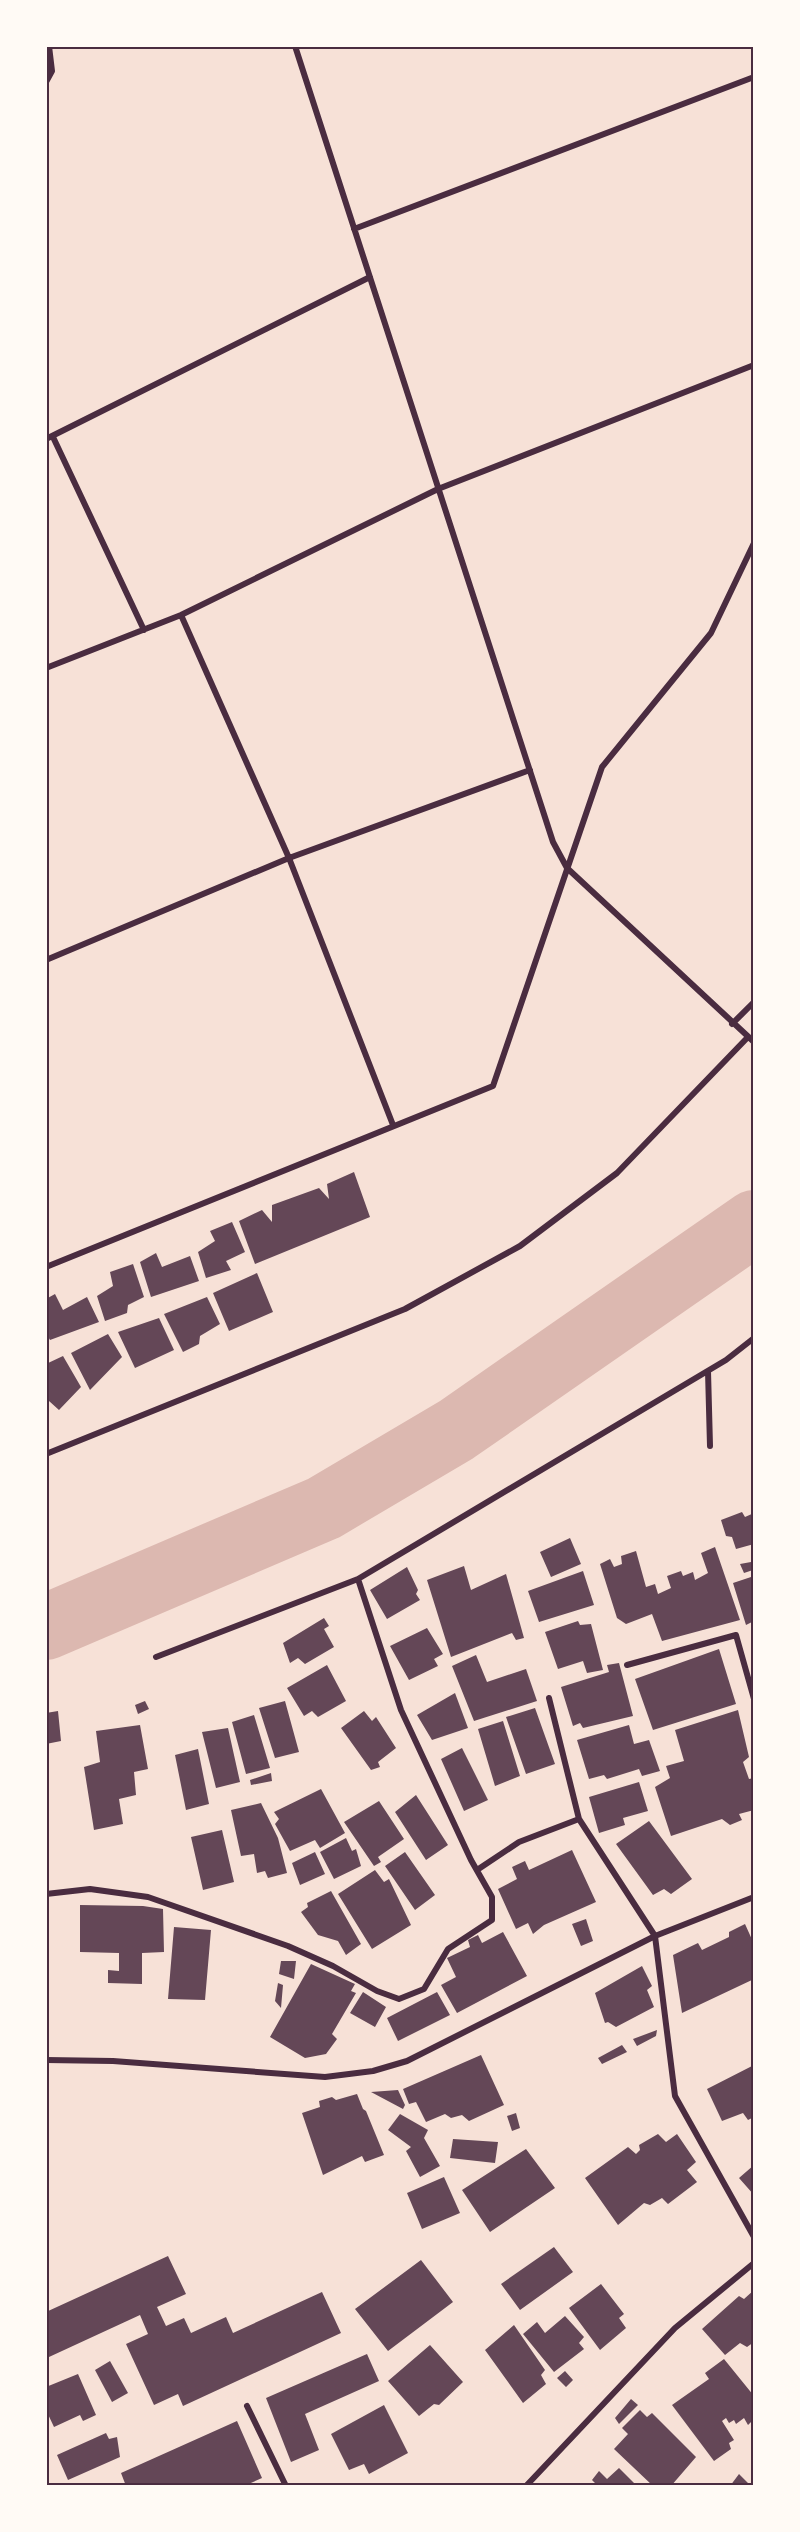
<svg xmlns="http://www.w3.org/2000/svg" width="800" height="2532" font-family="'PT Serif',serif">
	<style>
		.lines { fill: none; stroke-linecap: round; stroke-linejoin: round }
		.river { stroke: #dcb8b0; stroke-width: 66 }
		.building { fill: #644757 }
		.minor { stroke: #4a2c40; stroke-width: 6 }
		.neatline { fill: none; stroke: #4a2c40; stroke-width: 2 }
	</style>
	<rect width="100%" height="100%" fill="#f7e1d7"/>
	<g class="lines">
		<path class="river" d="M46 1627 324 1508 456 1430 754 1223"/>
	</g>
	<path class="building" d="M354 1172 370 1217 255 1264 239 1221 262 1210 272 1222V1205L319 1188 329 1199 327 1184Z
		M232 1222 245 1252 226 1261 231 1270 206 1278 198 1252 215 1241 210 1231Z
		M156 1253 162 1267 190 1256 199 1281 151 1297 140 1262Z
		M133 1264 144 1297 128 1305 127 1313 105 1321 97 1296 113 1286 110 1272Z
		M257 1273 273 1312 229 1331 213 1293Z
		M55 1294 63 1310 87 1297 99 1322 50 1340 46 1333V1299Z
		M207 1297 220 1324 200 1336 199 1344 183 1352 164 1314Z
		M159 1318 174 1350 135 1368 118 1332Z
		M108 1334 122 1357 90 1390 71 1353Z
		M63 1356 81 1387 59 1410 49 1401 46 1403V1364Z
		M742 1512 745 1517 754 1513V1544L736 1549 732 1537 726 1536 721 1520Z
		M570 1538 581 1564 551 1577 540 1552Z
		M715 1547 740 1620 662 1641 652 1614 626 1624 617 1618 600 1564 610 1559 614 1567 622 1564 621 1556 636 1551 646 1587 655 1584 658 1594 671 1588 667 1576 681 1571 683 1576 693 1572 695 1580 708 1573 701 1553Z
		M751 1562 753 1570 744 1573 740 1564Z
		M464 1566 471 1590 506 1574 524 1638 516 1640 512 1633 451 1657 427 1580Z
		M407 1567 418 1590 416 1594 420 1600 387 1619 370 1590Z
		M583 1571 594 1605 539 1622 528 1591Z
		M754 1576V1621L746 1625 733 1583Z
		M324 1618 329 1626 324 1629 334 1647 305 1664 298 1658 290 1663 283 1643Z
		M578 1621 580 1625 591 1624 603 1670 587 1673 583 1661 558 1669 545 1632Z
		M427 1628 443 1654 434 1659 438 1666 409 1680 390 1646Z
		M719 1649 736 1704 653 1730 635 1679Z
		M476 1655 487 1682 526 1669 537 1701 474 1721 452 1666Z
		M619 1663 633 1716 583 1728 580 1723 573 1726 561 1687 609 1672 607 1665Z
		M327 1665 346 1701 318 1717 312 1711 304 1716 287 1688Z
		M455 1693 468 1728 432 1740 417 1715Z
		M145 1701 149 1709 138 1714 135 1705Z
		M285 1701 299 1752 275 1758 259 1708Z
		M535 1708 555 1764 526 1774 506 1717Z
		M738 1710 749 1757 743 1762 749 1779 754 1778V1810L739 1814 742 1820 730 1825 722 1819 671 1836 655 1787 670 1778 666 1766 684 1761 675 1730Z
		M58 1711 61 1741 46 1744V1713Z
		M364 1711 372 1721 376 1717 396 1748 378 1762 380 1767 371 1770 341 1728Z
		M254 1715 270 1768 246 1774 232 1722Z
		M503 1721 520 1776 495 1786 478 1729Z
		M140 1725 148 1769 134 1772 136 1795 119 1799 123 1824 94 1830 84 1767 100 1762 96 1731Z
		M629 1725 634 1744 649 1740 660 1771 642 1776 639 1769 607 1779 604 1775 589 1779 577 1740Z
		M228 1728 240 1782 216 1788 202 1732Z
		M462 1748 488 1800 464 1811 441 1759Z
		M198 1749 209 1804 186 1810 175 1755Z
		M271 1773 272 1781 251 1785 250 1780Z
		M639 1782 648 1811 623 1818 625 1825 599 1833 589 1797Z
		M321 1789 345 1833 320 1848 315 1840 290 1851 275 1824 279 1819 274 1812Z
		M416 1795 448 1845 426 1860 395 1812Z
		M379 1801 404 1839 378 1857 381 1862 374 1866 344 1822Z
		M261 1803 278 1838 287 1873 268 1878 265 1871 257 1873 254 1854 241 1856 231 1810Z
		M649 1821 692 1879 671 1894 664 1889 653 1895 616 1844Z
		M222 1830 234 1882 203 1890 191 1837Z
		M346 1838 352 1851 356 1849 361 1866 334 1879 320 1852Z
		M572 1850 596 1902 544 1925 533 1934 528 1923 516 1929 498 1889 517 1879 512 1867 525 1861 529 1870Z
		M315 1852 325 1874 300 1885 292 1863Z
		M405 1852 435 1895 415 1910 385 1866Z
		M375 1870 384 1882 389 1879 411 1925 372 1949 338 1894Z
		M331 1891 361 1944 346 1955 338 1941 318 1935 301 1912 308 1907 307 1903Z
		M80 1905 143 1906 163 1909 164 1952 142 1953V1984L108 1983V1970L119 1971V1953L80 1952Z
		M586 1919 593 1941 581 1946 572 1924Z
		M745 1924 754 1944V1979L682 2013 673 1955 698 1943 702 1950 729 1937V1932Z
		M174 1927 211 1930 205 2000 168 1999Z
		M503 1932 527 1976 457 2013 441 1985 456 1977 447 1958 470 1947 468 1940 478 1935 482 1943Z
		M281 1961H296L294 1979 279 1974Z
		M311 1964 355 1984 351 1991 356 1993 332 2034 337 2039 326 2054 305 2058 270 2037Z
		M642 1966 652 1986 647 1990 654 2007 616 2027 608 2022 605 2023 595 1993Z
		M278 1983 283 1985 281 2008 275 2001Z
		M363 1992 386 2007 375 2027 350 2013Z
		M437 1992 450 2015 398 2041 387 2018Z
		M657 2030 656 2036 637 2046 633 2039Z
		M622 2045 627 2052 602 2064 598 2058Z
		M481 2055 504 2105 469 2121 462 2115 451 2118 445 2114 426 2122 416 2102 409 2104 403 2089Z
		M754 2065V2117L748 2120 743 2113 722 2121 707 2089Z
		M398 2090 405 2105 403 2109 371 2092Z
		M357 2094 363 2109 366 2111 384 2155 365 2162 362 2156 323 2175 302 2113 320 2107 319 2101 332 2097 336 2100Z
		M516 2113 520 2128 512 2131 507 2116Z
		M400 2114 428 2130 424 2138 440 2166 420 2177 406 2151 411 2147 388 2130Z
		M658 2134 666 2142 677 2134 696 2162 687 2170 697 2182 668 2204 662 2198 650 2205 644 2203 618 2225 585 2178 628 2147 636 2154 640 2150 639 2145Z
		M453 2139 498 2142 495 2163 450 2158Z
		M526 2149 555 2188 490 2232 462 2190Z
		M754 2165V2195L739 2178Z
		M444 2177 460 2213 422 2229 407 2193Z
		M554 2247 573 2272 520 2310 501 2284Z
		M168 2256 186 2294 157 2307 166 2326 184 2318 191 2333 226 2317 233 2333 322 2292 341 2333 183 2406 178 2394 154 2405 126 2344 148 2334 140 2315 49 2357 46 2351V2312Z
		M421 2260 453 2302 388 2351 355 2309Z
		M601 2284 624 2314 619 2318 626 2328 600 2350 569 2308Z
		M754 2290V2342L747 2347 740 2343 725 2355 702 2329 739 2296 744 2299Z
		M565 2316 584 2337 579 2343 584 2349 554 2372 523 2334 537 2322 545 2333Z
		M514 2325 545 2370 541 2375 546 2384 523 2403 485 2350Z
		M430 2345 463 2382 439 2405 434 2404 419 2416 388 2381Z
		M367 2354 379 2381 305 2414 319 2450 291 2462 266 2398Z
		M724 2359 754 2396V2419L748 2425 744 2418 736 2424 734 2420 729 2423 726 2418 722 2421 734 2440 729 2443 731 2449 714 2461 672 2405 709 2379 705 2373Z
		M110 2361 128 2393 112 2402 95 2370Z
		M565 2371 573 2380 566 2387 557 2378Z
		M78 2374 96 2415 83 2421 80 2415 54 2427 46 2410V2387Z
		M631 2399 638 2405 619 2424 615 2418Z
		M384 2405 408 2453 369 2474 364 2464 349 2470 331 2434Z
		M640 2410 647 2417 652 2413 696 2457 671 2486H653L614 2449 628 2434 622 2428Z
		M237 2421 262 2478 244 2486H126L121 2473Z
		M106 2433 109 2439 117 2437 120 2457 68 2480 57 2455Z
		M619 2468 637 2486H598L592 2480 599 2471 607 2479Z
		M739 2474 751 2486H730Z"/>
	<g class="lines">
		<path class="minor" d="M295 46 553 842 567 868 754 1042
			M46 82 52 71 49 46
			M354 229 754 77
			M53 437 144 630
			M46 439 370 277
			M181 615 289 858 393 1125
			M46 668 181 615 438 489 754 365
			M46 960 289 858 530 770
			M732 1024 754 1002
			M46 1267 493 1086 602 767 711 633 754 543
			M708 1371 710 1446
			M46 1454 405 1309 520 1246 617 1173 748 1037
			M156 1657 358 1579 726 1360 754 1338
			M627 1665 736 1635 754 1699
			M549 1698 579 1819
			M477 1870 519 1842 579 1819 655 1936 675 2096 754 2237
			M46 1894 90 1889 148 1897 288 1946 333 1966 377 1991 399 1999 424 1989 448 1949 492 1920V1897L471 1860 401 1710 358 1579
			M46 2060 113 2061 325 2077 373 2071 407 2061 655 1936 754 1897
			M247 2406 286 2486
			M526 2486 675 2328 754 2263"/>
	</g>
	<rect width="800" height="2532" fill="none" stroke="#fffaf5" stroke-width="96"/>
	<rect x="48" y="48" width="704" height="2436" class="neatline"/>
</svg>
